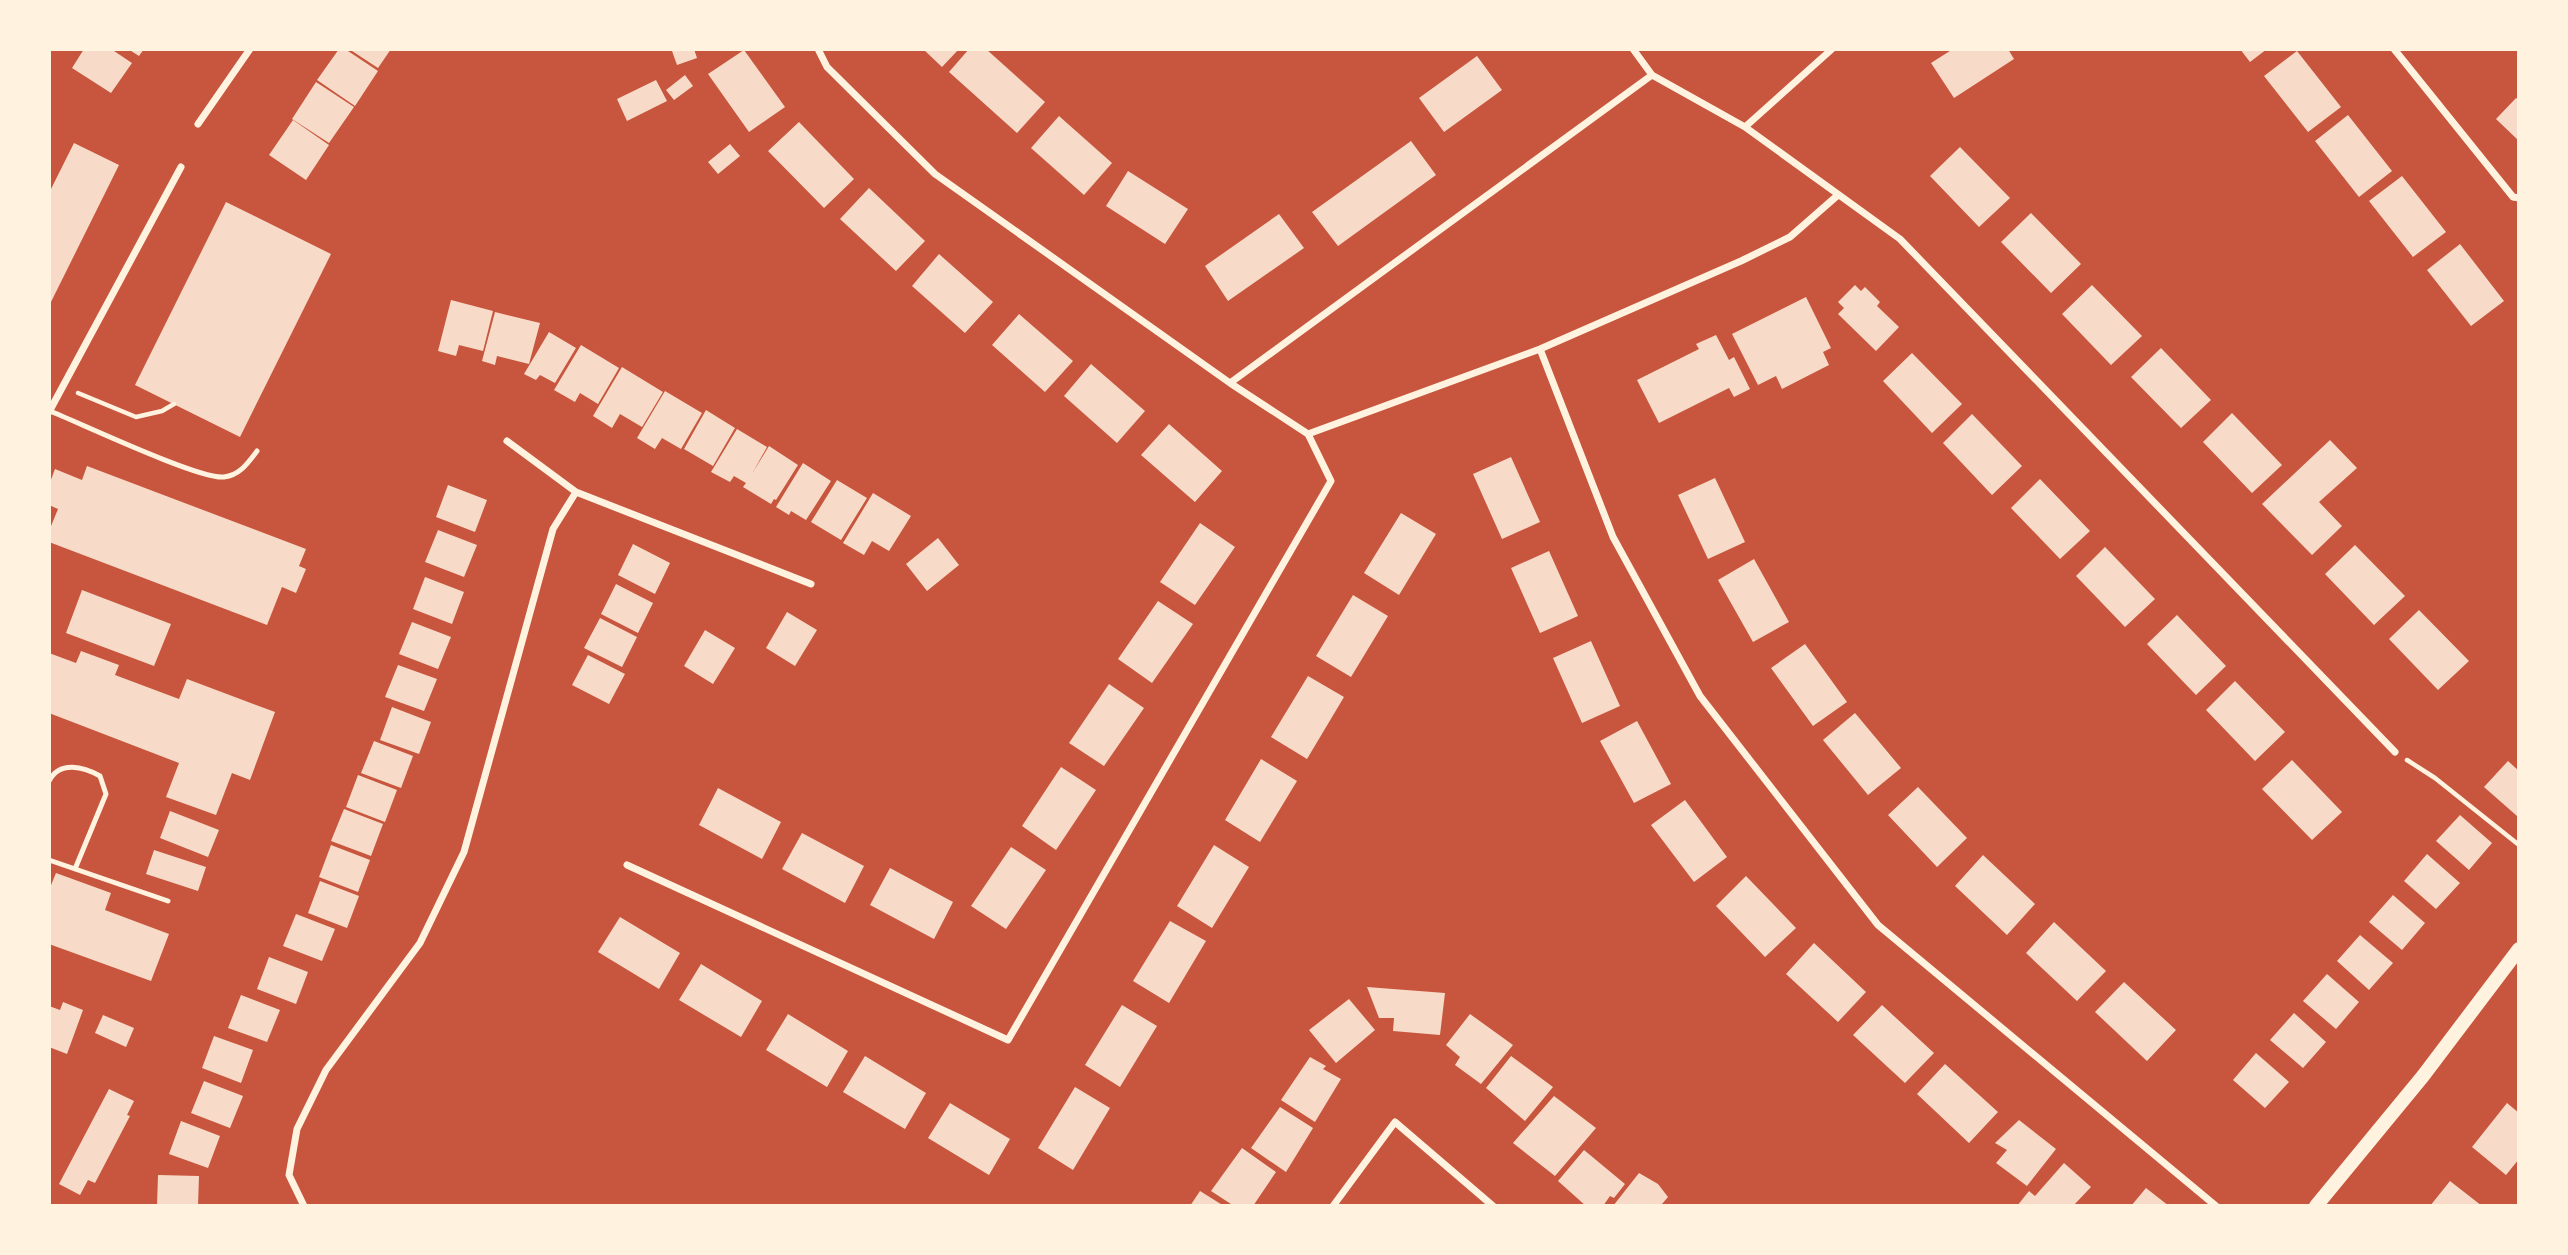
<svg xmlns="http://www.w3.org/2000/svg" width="2568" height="1255" font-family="'Open Sans',sans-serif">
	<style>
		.building { fill: #f7dbc8 }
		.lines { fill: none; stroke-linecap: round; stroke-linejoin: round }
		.path { stroke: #fff3e0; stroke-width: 4.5 }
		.service { stroke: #fff3e0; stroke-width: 5 }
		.minor { stroke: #fff3e0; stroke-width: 7 }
		.secondary { stroke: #fff3e0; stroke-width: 14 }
	</style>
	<rect width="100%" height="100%" fill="#c8553d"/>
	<path class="building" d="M84 49H111L132 63 111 93 72 68Z
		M128 49H144L139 56Z
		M339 49H345L378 71 355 106 317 80Z
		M349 49H391L378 68Z
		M678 49H694L697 58 677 65 672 51Z
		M923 49H959L942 67Z
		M969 49H986L1045 102 1017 133 949 72Z
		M1953 49H2008L2014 59 1954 98 1931 63Z
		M2240 49H2267L2250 62Z
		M744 50 785 107 749 132 708 74Z
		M2297 51 2341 107 2308 132 2264 76Z
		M1477 56 1502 90 1444 132 1419 98Z
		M685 75 693 86 674 100 666 90Z
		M656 80 667 101 627 121 617 99Z
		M316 82 354 107 329 143 292 119Z
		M2516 98 2519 101V141L2496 119Z
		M2348 115 2392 171 2359 197 2315 141Z
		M1059 116 1112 163 1084 195 1031 148Z
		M293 120 329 145 306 180 269 155Z
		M799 122 854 179 824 208 768 151Z
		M1411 141 1436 175 1338 246 1312 212Z
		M74 143 119 165 49 306V193Z
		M730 144 740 156 718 174 708 162Z
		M1960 147 2010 198 1979 227 1930 176Z
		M1128 171 1188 209 1165 244 1106 206Z
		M2402 176 2446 232 2413 257 2369 201Z
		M869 188 925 241 896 271 840 219Z
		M226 202 331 254 240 437 135 385Z
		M2031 213 2081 264 2051 293 2001 242Z
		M1279 214 1304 248 1228 301 1205 266Z
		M2460 244 2504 301 2471 326 2427 270Z
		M939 254 993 302 965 333 912 286Z
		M1855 285 1861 291 1865 287 1880 302 1877 306 1899 327 1876 351 1838 314 1844 308 1838 302Z
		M2092 285 2142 336 2111 365 2062 314Z
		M1806 297 1831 348 1823 352 1829 365 1782 389 1776 376 1758 385 1732 334Z
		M451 300 493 311 483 351 459 345 456 356 438 351Z
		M495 312 540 323 529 364 497 356 495 365 482 361Z
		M1019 314 1073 361 1045 392 992 345Z
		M549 332 576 348 555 383 540 375 536 380 524 374Z
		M1716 335 1729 360 1734 357 1750 389 1734 397 1729 388 1659 423 1637 380 1699 349 1696 344Z
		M581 345 619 368 598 404 580 393 575 402 554 390Z
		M2161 348 2211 400 2181 428 2131 377Z
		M1912 353 1962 404 1932 433 1883 381Z
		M1091 364 1145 411 1117 443 1064 396Z
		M622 367 663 392 642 427 620 414 612 428 593 416Z
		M665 391 702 413 681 449 662 438 655 449 637 438Z
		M706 410 735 428 713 466 684 449Z
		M2232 413 2282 465 2252 493 2203 442Z
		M1972 414 2022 466 1992 495 1943 443Z
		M1169 424 1222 471 1195 502 1141 455Z
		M737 429 767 447 753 472 769 446 798 465 776 500 774 499 771 504 743 487 746 483 734 476 730 482 711 472Z
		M2330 440 2357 468 2319 502 2342 526 2312 555 2262 504Z
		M1511 457 1540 522 1502 539 1473 474Z
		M803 463 831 481 806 520 791 511 789 515 776 507Z
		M87 466 306 549 299 566 306 569 296 593 282 587 267 625 49 542V531L58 509 49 505V485L55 469 82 480Z
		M1715 478 1745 542 1708 559 1678 495Z
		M2040 479 2090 531 2060 559 2011 508Z
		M837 480 867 498 841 540 811 522Z
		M448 485 487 500 475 532 436 517Z
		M873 493 911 516 889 551 872 541 864 555 843 543Z
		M1401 513 1436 534 1399 595 1364 573Z
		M1200 523 1235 547 1195 605 1160 582Z
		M438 530 477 545 464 577 425 562Z
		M938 538 959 565 927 591 906 564Z
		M633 544 670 563 655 594 618 575Z
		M2355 545 2405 596 2374 625 2325 574Z
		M2105 547 2155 599 2125 627 2076 576Z
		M1549 551 1578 616 1540 633 1511 568Z
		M1754 559 1789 622 1753 642 1718 580Z
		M425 577 464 592 452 624 413 609Z
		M616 584 653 603 638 633 601 614Z
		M82 590 171 624 154 666 66 633Z
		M1353 595 1388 616 1351 677 1316 656Z
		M1158 601 1193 624 1152 683 1118 659Z
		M2419 610 2469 661 2438 690 2389 639Z
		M787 612 817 630 795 666 766 648Z
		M2177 615 2226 666 2196 695 2147 644Z
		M600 618 637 637 622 667 584 648Z
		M412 622 451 637 438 669 399 654Z
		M705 630 735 648 713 684 684 666Z
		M1591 641 1620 706 1582 723 1553 658Z
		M1805 644 1847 702 1813 726 1771 668Z
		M81 651 119 665 115 675 179 699 187 679 275 712 250 780 232 773 216 815 166 797 179 763 49 713V653L76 663Z
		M588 655 625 674 609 704 572 685Z
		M398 665 437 679 424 711 385 697Z
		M1308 676 1344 697 1307 759 1271 737Z
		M2235 681 2285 732 2255 761 2206 710Z
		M1109 684 1144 708 1104 766 1069 743Z
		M392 707 431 722 419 754 380 740Z
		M1855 713 1901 768 1868 795 1823 740Z
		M1637 721 1671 784 1634 803 1600 741Z
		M374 741 413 756 401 788 361 773Z
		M1261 759 1297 781 1260 842 1225 820Z
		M2292 760 2342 812 2312 840 2262 789Z
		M2508 761 2519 771V813L2517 816 2484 787Z
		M1061 767 1096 790 1056 850 1022 826Z
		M358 775 397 790 385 822 346 807Z
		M1918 787 1967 838 1937 867 1888 815Z
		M718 788 781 822 762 859 699 825Z
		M1685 800 1727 857 1694 882 1651 825Z
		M344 809 383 824 371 856 331 841Z
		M170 811 219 830 208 857 160 838Z
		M2460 815 2492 843 2469 870 2436 841Z
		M802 833 864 866 845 903 782 869Z
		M331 845 370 860 358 892 319 877Z
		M1214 845 1249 867 1212 928 1177 906Z
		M1011 847 1046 870 1006 929 971 906Z
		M154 850 206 867 198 891 146 874Z
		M2427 854 2460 883 2436 909 2404 881Z
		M1983 855 2035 904 2007 935 1955 886Z
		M890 868 953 902 934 939 870 905Z
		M56 873 111 893 105 910 169 934 151 981 49 944V890Z
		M1746 876 1796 928 1765 957 1716 906Z
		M320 881 359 896 347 928 308 913Z
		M2393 895 2425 923 2402 950 2369 922Z
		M296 914 335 929 322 961 283 946Z
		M620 917 680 953 659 989 598 952Z
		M1170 921 1206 941 1169 1003 1133 981Z
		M2054 922 2106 971 2077 1001 2026 953Z
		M2360 935 2393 963 2369 990 2337 961Z
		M1814 943 1866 992 1838 1022 1786 974Z
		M269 957 308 972 296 1004 257 989Z
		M701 964 762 1001 741 1037 679 1000Z
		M2327 974 2359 1002 2336 1029 2303 1001Z
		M2124 982 2176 1030 2147 1061 2095 1012Z
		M1367 987 1445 993 1440 1035 1393 1031 1394 1018H1379Z
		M241 995 280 1010 267 1042 228 1028Z
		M1349 999 1375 1030 1336 1063 1309 1030Z
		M63 1002 83 1010 67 1054 49 1047V1006L60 1010Z
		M1122 1005 1157 1026 1120 1087 1085 1065Z
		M1882 1005 1934 1053 1905 1083 1853 1035Z
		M2294 1013 2326 1042 2303 1068 2270 1040Z
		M788 1014 848 1051 827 1087 766 1050Z
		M1470 1014 1513 1045 1481 1084 1455 1065 1460 1057 1446 1045Z
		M103 1015 134 1028 126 1047 95 1033Z
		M214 1036 253 1050 241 1083 202 1068Z
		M2256 1053 2289 1082 2265 1108 2233 1080Z
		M865 1056 926 1093 905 1129 843 1092Z
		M1511 1056 1553 1087 1525 1121 1486 1088Z
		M1310 1057 1326 1066 1323 1069 1341 1079 1315 1122 1281 1100Z
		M1945 1064 1998 1112 1969 1143 1917 1094Z
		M204 1081 243 1096 230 1128 191 1113Z
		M1075 1087 1110 1108 1073 1170 1038 1148Z
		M109 1089 134 1101 127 1115 130 1116 95 1183 88 1180 80 1195 59 1184Z
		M1554 1096 1596 1128 1555 1176 1513 1143Z
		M950 1103 1010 1139 989 1175 928 1138Z
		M2507 1103 2519 1113V1159L2506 1175 2472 1147Z
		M1280 1107 1313 1128 1286 1172 1251 1148Z
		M2019 1120 2056 1149 2027 1186 1996 1163 2007 1150 1995 1143Z
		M181 1121 220 1136 208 1168 169 1154Z
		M1242 1148 1276 1172 1253 1206H1234L1211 1191Z
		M1584 1150 1625 1184 1614 1198 1610 1196 1603 1206H1586L1558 1181Z
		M2064 1163 2091 1187 2073 1206H2017L2029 1191 2035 1196Z
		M1639 1173 1658 1184 1668 1197 1662 1204 1664 1206H1613Z
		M158 1175 199 1176 198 1206H157Z
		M2450 1181 2482 1206H2430Z
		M2146 1188 2169 1206H2131Z
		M1200 1191 1224 1206H1190Z"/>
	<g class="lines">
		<path class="path" d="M78 393 136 417 162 411 174 404
			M2407 760 2435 778 2519 845"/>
		<path class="service" d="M50 411C80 423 200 480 224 477 240 475 248 463 257 451
			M49 781C60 760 84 767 100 776L106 794 75 869
			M49 860 168 901"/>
		<path class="minor" d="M818 49 827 67 935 174 1230 383 1308 434
			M1633 49 1652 75 1745 127 1900 239 2395 752
			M2394 49 2513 197 2519 198
			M198 124 250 49
			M1745 127 1832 49
			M1540 349 1613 537 1700 696 1878 925 2216 1206
			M1230 383 1652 75
			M49 412 181 167
			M1308 434 1540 349 1741 261 1790 237 1838 195
			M507 441 576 492 811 584
			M627 865 1008 1040 1331 481 1308 434
			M304 1206 289 1175 297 1129 326 1070 420 943 464 852 553 529 576 492
			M1333 1206 1395 1122 1493 1206"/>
		<path class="secondary" d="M2316 1206 2423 1076 2519 949"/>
	</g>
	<rect width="2568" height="1255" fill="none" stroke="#fff3e0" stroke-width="102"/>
</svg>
